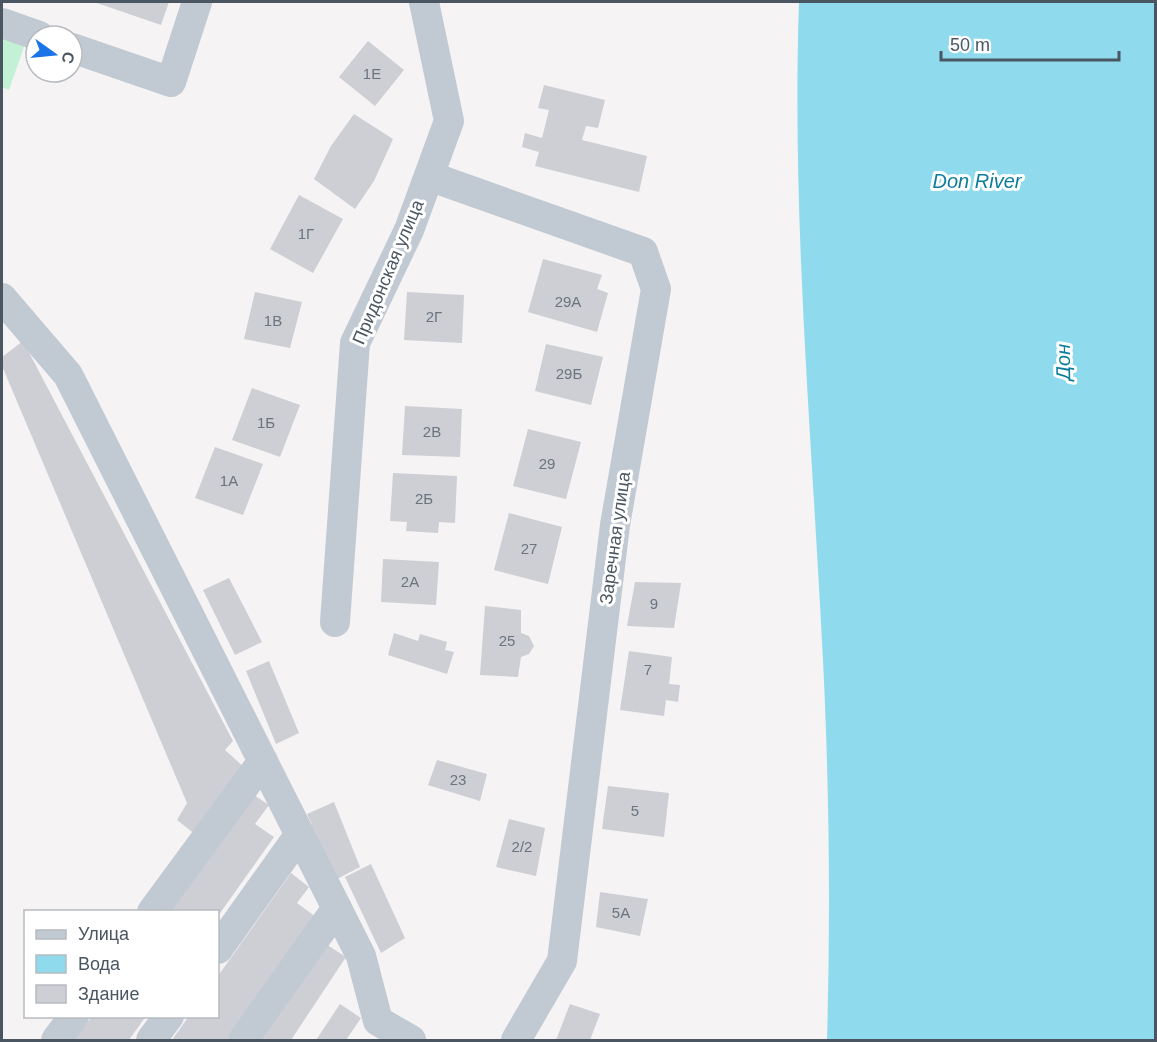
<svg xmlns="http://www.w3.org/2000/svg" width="1157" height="1042" font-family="Arial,sans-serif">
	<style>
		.green { fill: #c3f1d5 }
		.water { fill: #90daee }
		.building { fill: #cdcfd5 }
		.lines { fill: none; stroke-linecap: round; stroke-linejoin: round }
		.minor { stroke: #c1cad2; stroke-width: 30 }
		.labels { text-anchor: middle; stroke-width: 6; stroke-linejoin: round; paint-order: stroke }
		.number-label { font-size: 15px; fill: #6b747e }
		.street-label { font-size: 18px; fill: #4a5661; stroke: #fff }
		.water-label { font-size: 20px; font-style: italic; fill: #0c7c9b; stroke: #fff }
	</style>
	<rect width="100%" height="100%" fill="#f5f3f3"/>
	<path class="green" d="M2 35 25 44 9 90 2 87Z"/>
	<path class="water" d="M799 2H1155V1040H827C831 901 829 762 821 623 810 416 792 209 799 2Z"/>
	<path class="building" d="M94 2H169L161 25Z
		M368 41 404 70 375 106 339 77Z
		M544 85 605 100 598 128 586 126 582 140 647 156 639 192 535 166 539 152 522 147 525 133 542 138 549 110 538 108Z
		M354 114 393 139 374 181 355 209 314 179 331 146Z
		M299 195 343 219 313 273 270 249Z
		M543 259 602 275 597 289 608 293 597 332 528 312Z
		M255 292 302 302 290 348 244 339Z
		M407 292 464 295 462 343 404 340Z
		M23 341 233 741 225 750 246 769 196 835 177 820 187 803 2 366V357Z
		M546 344 603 357 591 405 535 391Z
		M252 388 300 405 280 457 232 440Z
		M405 406 462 409 460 457 402 455Z
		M528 429 581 442 566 499 513 486Z
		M215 447 263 464 243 515 195 498Z
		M393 473 457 476 455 523 439 522 438 533 406 531 407 522 390 521Z
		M509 513 562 527 548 584 494 570Z
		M383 559 439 562 436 605 381 602Z
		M229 578 262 642 235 655 203 590Z
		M635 582 681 583 674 628 627 626Z
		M485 606 521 610V633L529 636 534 646 529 654 521 657 518 677 480 675Z
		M394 633 418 641 420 634 447 642 445 650 454 652 447 674 388 655Z
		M629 651 672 657 669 684 680 685 678 702 666 700 664 716 620 710Z
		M269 661 299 733 276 744 246 671Z
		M437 760 487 774 480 801 428 785Z
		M608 786 669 793 664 837 602 829Z
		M251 793 269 805 255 824 274 837 218 916V912H166Z
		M334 802 360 867 337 879 307 814Z
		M509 819 545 828 536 876 496 867Z
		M371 864 405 938 381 953 345 877Z
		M291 873 309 887 297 903 316 917 227 1040H172L189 1016H218V976Z
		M600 892 648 899 640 936 596 927Z
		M324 943 346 957 291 1040H259Z
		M340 1004 361 1018 346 1040H316Z
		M570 1004 600 1014 590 1040H556Z
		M92 1016H146L129 1040H74Z"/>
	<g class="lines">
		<path class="minor" d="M2 23 39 36
			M72 48 171 82 197 2
			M429 176 643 252 656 289 615 525 562 961 516 1040
			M2 298 68 375 361 956 378 1021 411 1040
			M335 622 355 343 409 230 449 121 424 2
			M152 912 263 761
			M218 949 300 834
			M56 1040 74 1016
			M151 1040 169 1016
			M243 1040 337 908"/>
	</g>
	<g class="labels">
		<g class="number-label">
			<text x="372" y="79">1Е</text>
			<text x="306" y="239">1Г</text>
			<text x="568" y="307">29А</text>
			<text x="434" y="322">2Г</text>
			<text x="273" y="326">1В</text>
			<text x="569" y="379">29Б</text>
			<text x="266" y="428">1Б</text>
			<text x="432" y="437">2В</text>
			<text x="547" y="469">29</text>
			<text x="229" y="486">1А</text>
			<text x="424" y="504">2Б</text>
			<text x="529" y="554">27</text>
			<text x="410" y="587">2А</text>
			<text x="654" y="609">9</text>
			<text x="507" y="646">25</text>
			<text x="648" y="675">7</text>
			<text x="458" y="785">23</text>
			<text x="635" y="816">5</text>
			<text x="522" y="852">2/2</text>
			<text x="621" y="918">5А</text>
		</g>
		<g class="street-label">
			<text transform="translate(388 272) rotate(-67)" y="6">Придонская улица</text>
			<text transform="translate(615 538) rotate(-82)" y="6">Заречная улица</text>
		</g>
		<g class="water-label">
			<text x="977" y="188">Don River</text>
			<text transform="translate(1063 362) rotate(-91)" y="7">Дон</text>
		</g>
	</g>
	<rect width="1157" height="1042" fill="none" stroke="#4a5661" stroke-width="6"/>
	<rect x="24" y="910" width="195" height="108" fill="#ffffff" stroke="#b7bbc0" stroke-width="1.5"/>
	<rect x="36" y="930" width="30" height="9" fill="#c1cad2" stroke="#b7bbc0" stroke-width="1.5"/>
	<text x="78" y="940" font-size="18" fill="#4a5661">Улица</text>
	<rect x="36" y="955" width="30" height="18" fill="#90daee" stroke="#b7bbc0" stroke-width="1.5"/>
	<text x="78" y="970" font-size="18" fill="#4a5661">Вода</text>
	<rect x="36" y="985" width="30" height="18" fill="#cdcfd5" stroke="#b7bbc0" stroke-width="1.5"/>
	<text x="78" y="1000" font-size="18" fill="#4a5661">Здание</text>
	<g transform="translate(54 54) rotate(105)"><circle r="28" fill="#ffffff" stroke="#b7bbc0" stroke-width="1.5"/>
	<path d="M0-4.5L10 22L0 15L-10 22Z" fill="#1a73e8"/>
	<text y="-9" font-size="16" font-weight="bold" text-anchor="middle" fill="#4a5661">С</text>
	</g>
	<path d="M941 51v9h178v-9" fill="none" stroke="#4a5661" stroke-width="3"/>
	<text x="950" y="51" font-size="18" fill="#4a5661" stroke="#ffffff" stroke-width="4.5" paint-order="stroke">50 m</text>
</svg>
